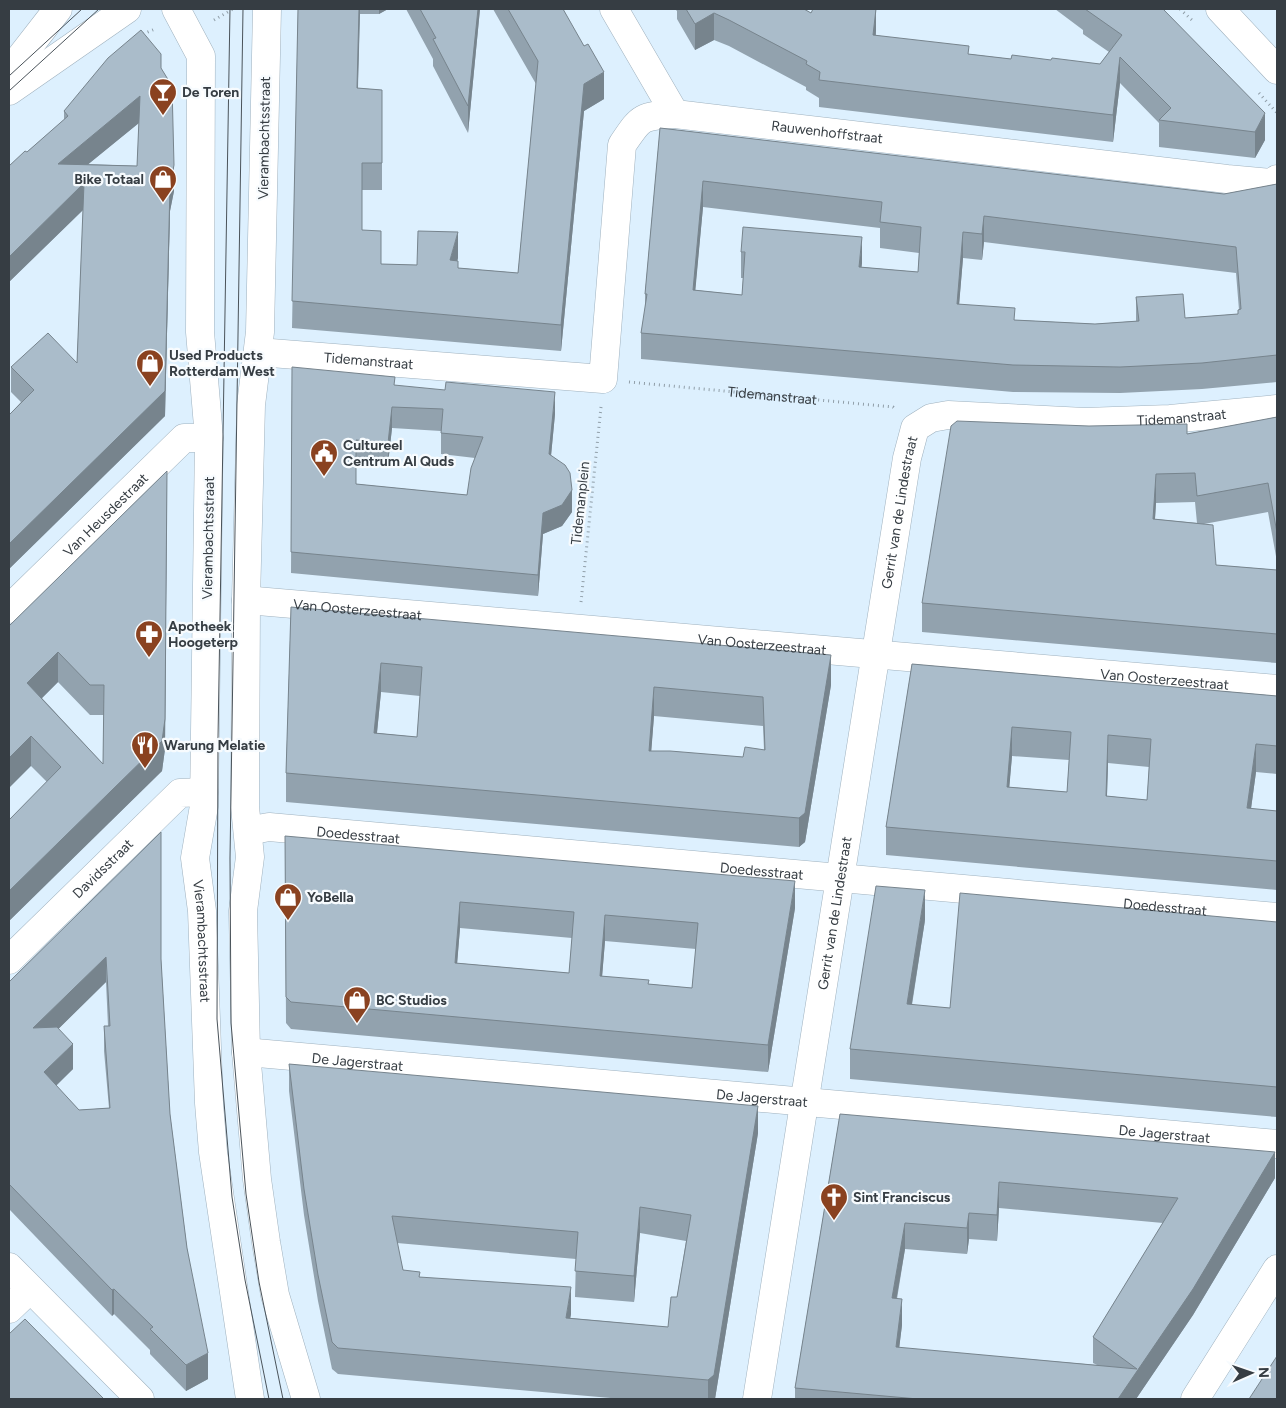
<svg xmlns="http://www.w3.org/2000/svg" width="1286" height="1408" font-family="Figtree,sans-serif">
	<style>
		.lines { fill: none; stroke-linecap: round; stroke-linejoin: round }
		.minor-casing { stroke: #9fb1be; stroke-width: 29 }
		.path { stroke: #909ea8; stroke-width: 3; stroke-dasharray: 1 4; stroke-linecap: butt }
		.minor { stroke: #fff; stroke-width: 28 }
		.tram { stroke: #4a535a; stroke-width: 1 }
		.wall { fill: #92a2ae; fill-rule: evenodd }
		.shaded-wall { fill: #77848d }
		.building { fill: #aabcca; stroke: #77848d; fill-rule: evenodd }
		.labels { text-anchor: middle; stroke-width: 4.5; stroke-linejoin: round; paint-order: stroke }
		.poi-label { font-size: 14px; font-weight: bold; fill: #363d43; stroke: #f7fbfe; text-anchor: start }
		.street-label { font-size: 14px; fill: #363d43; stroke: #f7fbfe }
	</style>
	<rect width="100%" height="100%" fill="#ddf0fe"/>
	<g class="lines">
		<g class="minor-casing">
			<g id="minor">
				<path id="s2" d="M176 9 201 56 200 332 209 438 204 806 195 858 202 911 209 1103 213 1152 250 1399"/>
				<path d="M267 9 260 332 251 405 246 600 245 807 250 857 243 911 246 1052 257 1179 266 1242 275 1295 306 1399"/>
				<path d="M614 9 675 114"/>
				<path d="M1220 9 1277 70"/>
				<path d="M9 72 58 9"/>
				<path d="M9 91 127 9"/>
				<path id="s3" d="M258 352 603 379 622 145C641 117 640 116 675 114L1227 179 1272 183 1277 179"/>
				<path id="s4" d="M246 600 1277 689"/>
				<path id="s5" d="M9 609 184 438H209"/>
				<path id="s6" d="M248 831 269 827 1277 917"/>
				<path id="s7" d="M9 960 180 793 204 792"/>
				<path id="s8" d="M246 1052 1277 1144"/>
				<path d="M9 1267 140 1399"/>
				<path d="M9 1309 30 1289"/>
				<path id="s9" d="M757 1399 907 458 915 428 931 418 948 415 1085 422 1170 419 1277 409"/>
				<path d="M1195 1399 1277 1269"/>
			</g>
		</g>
		<g class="path">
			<path d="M1180 9 1194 22"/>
			<path d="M214 20 233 9"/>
			<path d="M143 34 155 29"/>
			<path d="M1259 93 1277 113"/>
			<path id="s1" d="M629 382 893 407 896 410"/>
			<path d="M581 602 601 407"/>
		</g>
		<use href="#minor" class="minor"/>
		<path class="tram" d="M230 9 218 738 217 1019 232 1197 245 1280 269 1399
			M243 9 230 858 231 1023 246 1194 259 1282 283 1399
			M9 76 82 9
			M9 91 99 9"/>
	</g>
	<path class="wall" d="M298 9H388L379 14H360L358 88 382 90V190H362V230L381 264 417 265 458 258 457 261 458 268 518 273 536 84 493 9H563L604 99 584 111 561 351 292 328Z
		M406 9H480L468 133 433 66V59Z
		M675 9H804L811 13 876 9V35L969 54 1011 59 1051 60 1100 64 1109 52 1083 34V30L1055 9H1163L1265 140 1255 158 1159 147V123L1120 83 1113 142 819 107V98L806 90V87L729 46 714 40 695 50 677 19V11Z
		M161 69 174 191 170 211 165 416 9 569V415L21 402 11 392V367L77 363 83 210 9 282V166L27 152 64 120V111ZM139 123 137 166 88 164Z
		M660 128 1224 194 1277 184V382L1202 389 1120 393 1013 392 641 359V333L645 311V294ZM703 207 880 228V248L919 253 918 272 861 267 862 263 741 252V278H743L742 295 695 290ZM984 242 1236 273 1239 310H1238V314L1185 318 1136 297V321L1095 324 1015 320 959 304 963 258 982 260Z
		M292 367 555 414 551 456 572 512 562 526 543 534 538 596 291 573ZM392 428 441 431V454L475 458 467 495 356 484V461L388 464Z
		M1277 417V562L1268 512 1204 524 1216 565 1277 570V663L922 632V603L1187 434ZM1195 502 1197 523 1155 519 1156 503Z
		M167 471 165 749 162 771 9 921V820L47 782 31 766 9 626ZM58 682 90 715H104L103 764 42 698Z
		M291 607 831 685 805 842 799 847 286 802V773ZM381 692 420 696 417 737 377 733ZM654 716 763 726 764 750 743 757 651 751Z
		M912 664 1277 696V774L1256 772 1251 809 1277 811V890L886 855V827ZM1012 756 1069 760 1067 792 1009 787ZM1108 763 1149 767 1147 800 1107 796Z
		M161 832V959L170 1114 187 1248 208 1379 186 1391 150 1354V1350L114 1314 112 1316 9 1209V982ZM106 982 108 1026H104V1051L109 1108 79 1110 56 1086 73 1069 58 1029Z
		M285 836 795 908 768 1072 291 1029 286 1023ZM460 928 572 938 569 973 457 963ZM605 941 696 949 692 988 649 984 602 976Z
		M925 920 912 1005 950 1008 1277 922V1117L850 1079V1049Z
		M289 1064 758 1133 715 1399H622L338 1374 332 1369 318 1301 304 1215 289 1091ZM640 1233 686 1241 677 1297 668 1327 570 1318 571 1314 420 1277 403 1270 397 1243 576 1259 575 1297 634 1302Z
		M840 1114 1275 1178 1193 1315 1136 1399H795V1388ZM999 1208 1163 1223 1093 1337V1363L1097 1365 899 1348 902 1325 897 1299 905 1249 967 1254 969 1239 997 1241Z"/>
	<path class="shaded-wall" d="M359 9H360L357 114V88Z
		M379 9H388L379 14Z
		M478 9H480L468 133V106Z
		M876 9V30L873 62V35Z
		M714 13V40L695 50V24Z
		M1120 57V83L1113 142V115Z
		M604 72V99L584 111 561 351V325L584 84Z
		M140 96V122L58 189V164Z
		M1265 113V140L1255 158V132Z
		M174 165V191L170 211 165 416 9 569V544L170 186Z
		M703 181V207L693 316V290Z
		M84 183V209L9 282V257Z
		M984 216V242L982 260V234Z
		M458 232V258L450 287V260Z
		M963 232V258L957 330V304Z
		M862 237V263L859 293V267Z
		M555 392V414L549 476V454Z
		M392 407V428L388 464V443Z
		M167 471 165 749 162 771 9 921V891L162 741Z
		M1156 474V503L1153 547V519Z
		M572 490V512L562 526 543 534 538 596V575L543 513Z
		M58 652V682L27 713V683Z
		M831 655V685L805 842 799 847V818Z
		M381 663V692L374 762V733Z
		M654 687V716L649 781V751Z
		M1012 727V756L1007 815V787Z
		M1108 735V763L1106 824V796Z
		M31 736V766L9 788V758Z
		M1256 744V772L1247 837V808Z
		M795 881V908L768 1072V1045Z
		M925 890V920L907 1034V1004Z
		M460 902V928L455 990V963Z
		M605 915V941L600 1002V976Z
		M106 957V982L33 1054V1028Z
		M73 1044V1069L44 1097V1072Z
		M758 1106V1133L715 1399H708V1380Z
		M1275 1152V1178L1193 1315 1136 1399H1118Z
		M999 1182V1208L997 1241V1215Z
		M640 1207V1233L634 1302V1276Z
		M969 1213V1239L967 1254V1228Z
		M905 1223V1249L892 1324V1298Z
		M571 1287V1314L566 1344V1318Z
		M114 1289V1314L112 1316V1290Z
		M902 1299V1325L896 1374V1347Z
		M208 1353V1379L186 1391V1365Z"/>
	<path class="building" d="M298 9H359L357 88 382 90V163H362V230L381 231V264L417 265 418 231 458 232 450 260 458 261V268L518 273 538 61 508 9H563L584 46 588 44 604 72 584 84 561 325 292 301Z
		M420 9H478L468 106 433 39 436 38Z
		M686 9H804L811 13 813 9H876L873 35 969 46 968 54 1011 59 1012 55 1051 60 1052 58 1100 64 1122 35 1085 9H1163L1265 113 1255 132 1159 120 1171 108 1120 57 1113 115 819 80 820 72 806 64 807 61 729 20 714 13 695 24Z
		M141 30 161 54V68L172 86 174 165 170 186 165 391 9 544V415L34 390 11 367 48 333 77 363 84 183 9 257V166L25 151 27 152 68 116 64 111 108 58ZM140 96 137 166 58 164Z
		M660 128 1224 194 1277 184V355L1202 363 1120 367 1013 365 641 333 647 294H645ZM703 181 882 202 880 222 921 227 918 272 859 267 862 237 743 227 741 252H745L742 295 693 290ZM984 216 1236 247 1241 309 1238 310V314L1185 318 1183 294 1136 297 1139 321 1095 324 1014 320 1015 308 957 304 963 232 982 234Z
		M292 367 395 377 394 385 445 390 446 382 555 392 549 454 565 465 570 473 572 490 562 505 543 513 538 575 291 552ZM392 407 443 409 441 433 483 437 471 468 467 495 356 484V440L388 443Z
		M1277 417V533L1268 483 1197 496 1195 473 1156 474 1153 519 1213 525 1216 565 1277 570V634L922 603 951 426 957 421 1089 426 1187 424V434Z
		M167 471 165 719 162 741 9 891V820L61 767 31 736 9 758V626ZM58 652 90 685H104L103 764 27 683Z
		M291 607 831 655 805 813 799 818 286 773ZM381 663 422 667 417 737 374 733ZM654 687 763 697 765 750 745 747 743 757 670 751H649Z
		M912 664 1277 696V746L1256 744 1247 808 1277 811V861L886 827ZM1012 727 1071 732 1067 792 1007 787ZM1108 735 1151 739 1147 800 1106 796Z
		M161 832V959L170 1114 187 1248 208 1353 186 1365 150 1329 153 1327 114 1289 112 1290 9 1184V982ZM106 957 110 1026H104L110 1108 79 1110 44 1072 73 1044 57 1027 33 1028Z
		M285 836 795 881 768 1045 291 1002 286 997ZM460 902 574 912 569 973 455 963ZM605 915 698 923 692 988 648 984 649 980 600 976Z
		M876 886 925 890 907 1004 950 1008 960 893 1277 922V1087L850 1049Z
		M289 1064 758 1106 714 1375 708 1380 338 1348 332 1342 318 1275 304 1189ZM640 1207 691 1215 677 1297H671L668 1327 566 1318 571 1287 419 1277 420 1272 403 1270 392 1216 578 1232 575 1271 634 1276Z
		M840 1114 1275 1152 1193 1289 1118 1399H918L795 1388ZM999 1182 1178 1198 1093 1337 1137 1369 896 1347 902 1299 892 1298 905 1223 967 1228 969 1213 997 1215Z
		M25 1319 104 1399H9V1334Z
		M1277 1356V1399H1249Z"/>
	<defs>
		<g id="bar-pin" transform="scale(1.4375)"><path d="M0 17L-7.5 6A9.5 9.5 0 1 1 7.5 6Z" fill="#8a4220" stroke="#f7fbfe"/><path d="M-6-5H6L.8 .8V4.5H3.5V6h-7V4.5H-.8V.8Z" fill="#fff"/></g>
		<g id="shop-pin" transform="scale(1.4375)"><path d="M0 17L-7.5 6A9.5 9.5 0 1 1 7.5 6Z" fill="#8a4220" stroke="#f7fbfe"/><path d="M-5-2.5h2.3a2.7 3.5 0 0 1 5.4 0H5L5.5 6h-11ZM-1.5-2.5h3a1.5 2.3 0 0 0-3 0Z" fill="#fff"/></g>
		<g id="civic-pin" transform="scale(1.4375)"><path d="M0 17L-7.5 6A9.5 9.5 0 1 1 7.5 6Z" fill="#8a4220" stroke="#f7fbfe"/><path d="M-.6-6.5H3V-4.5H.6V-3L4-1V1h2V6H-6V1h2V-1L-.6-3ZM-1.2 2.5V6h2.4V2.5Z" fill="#fff"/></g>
		<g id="pharmacy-pin" transform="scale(1.4375)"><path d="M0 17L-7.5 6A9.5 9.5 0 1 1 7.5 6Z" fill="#8a4220" stroke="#f7fbfe"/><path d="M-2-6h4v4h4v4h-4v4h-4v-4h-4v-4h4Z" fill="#fff"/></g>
		<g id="restaurant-pin" transform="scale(1.4375)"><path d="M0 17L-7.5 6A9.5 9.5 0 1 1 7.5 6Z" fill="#8a4220" stroke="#f7fbfe"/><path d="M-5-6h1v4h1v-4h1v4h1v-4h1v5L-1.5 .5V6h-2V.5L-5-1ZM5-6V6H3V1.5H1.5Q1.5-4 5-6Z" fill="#fff"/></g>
		<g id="church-pin" transform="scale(1.4375)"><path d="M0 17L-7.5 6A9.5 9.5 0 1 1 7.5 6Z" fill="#8a4220" stroke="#f7fbfe"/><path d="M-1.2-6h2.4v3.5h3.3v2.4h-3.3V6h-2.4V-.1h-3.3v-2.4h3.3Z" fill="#fff"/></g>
	</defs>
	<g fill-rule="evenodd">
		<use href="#bar-pin" x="163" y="92"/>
		<use href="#shop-pin" x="163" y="179"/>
		<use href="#shop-pin" x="150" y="363"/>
		<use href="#civic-pin" x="324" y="453"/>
		<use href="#pharmacy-pin" x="149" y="634"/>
		<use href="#restaurant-pin" x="145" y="745"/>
		<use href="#shop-pin" x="288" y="897"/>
		<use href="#shop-pin" x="357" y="1000"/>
		<use href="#church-pin" x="834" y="1197"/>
	</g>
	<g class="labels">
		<g class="poi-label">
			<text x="182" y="97">De Toren</text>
			<text x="144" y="184" text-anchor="end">Bike Totaal</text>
			<text x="169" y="360">Used Products<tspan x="169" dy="16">Rotterdam West</tspan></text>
			<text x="343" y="450">Cultureel<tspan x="343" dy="16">Centrum Al Quds</tspan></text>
			<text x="168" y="631">Apotheek<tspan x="168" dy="16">Hoogeterp</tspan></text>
			<text x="164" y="750">Warung Melatie</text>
			<text x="307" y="902">YoBella</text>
			<text x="376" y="1005">BC Studios</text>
			<text x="853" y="1202">Sint Franciscus</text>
		</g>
		<g class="street-label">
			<text dy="5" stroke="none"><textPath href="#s3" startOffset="800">Rauwenhoffstraat</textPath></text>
			<text transform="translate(264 138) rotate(-89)" y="5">Vierambachtsstraat</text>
			<text dy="5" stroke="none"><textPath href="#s3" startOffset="111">Tidemanstraat</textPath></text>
			<text dy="5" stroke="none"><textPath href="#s1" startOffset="144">Tidemanstraat</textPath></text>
			<text dy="5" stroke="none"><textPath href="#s9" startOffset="1254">Tidemanstraat</textPath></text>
			<text transform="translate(580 503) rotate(-84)" y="5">Tidemanplein</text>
			<text dy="5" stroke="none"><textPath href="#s9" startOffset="898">Gerrit van de Lindestraat</textPath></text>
			<text dy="5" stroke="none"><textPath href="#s5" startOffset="135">Van Heusdestraat</textPath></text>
			<text transform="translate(208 538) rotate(-89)" y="5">Vierambachtsstraat</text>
			<text dy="5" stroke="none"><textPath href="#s4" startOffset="112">Van Oosterzeestraat</textPath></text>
			<text dy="5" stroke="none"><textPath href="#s4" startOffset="518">Van Oosterzeestraat</textPath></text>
			<text dy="5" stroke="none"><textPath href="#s4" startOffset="922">Van Oosterzeestraat</textPath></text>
			<text dy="5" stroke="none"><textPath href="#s6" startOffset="111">Doedesstraat</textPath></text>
			<text dy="5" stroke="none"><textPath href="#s7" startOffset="131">Davidsstraat</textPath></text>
			<text dy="5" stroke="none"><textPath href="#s6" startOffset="516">Doedesstraat</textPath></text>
			<text dy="5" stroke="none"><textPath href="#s6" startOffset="921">Doedesstraat</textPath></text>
			<text dy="5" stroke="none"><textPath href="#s9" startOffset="492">Gerrit van de Lindestraat</textPath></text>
			<text dy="5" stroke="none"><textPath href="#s2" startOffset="940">Vierambachtsstraat</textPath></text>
			<text dy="5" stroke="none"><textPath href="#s8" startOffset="112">De Jagerstraat</textPath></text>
			<text dy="5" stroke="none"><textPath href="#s8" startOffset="518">De Jagerstraat</textPath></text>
			<text dy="5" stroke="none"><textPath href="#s8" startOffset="922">De Jagerstraat</textPath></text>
		</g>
	</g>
	<rect width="1286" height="1408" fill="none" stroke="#363d43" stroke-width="20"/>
	<g transform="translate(1251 1373) rotate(88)" stroke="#f7fbfe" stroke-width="4" paint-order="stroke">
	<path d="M0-4L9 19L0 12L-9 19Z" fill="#363d43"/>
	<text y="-8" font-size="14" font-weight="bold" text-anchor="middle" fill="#363d43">N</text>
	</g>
</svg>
